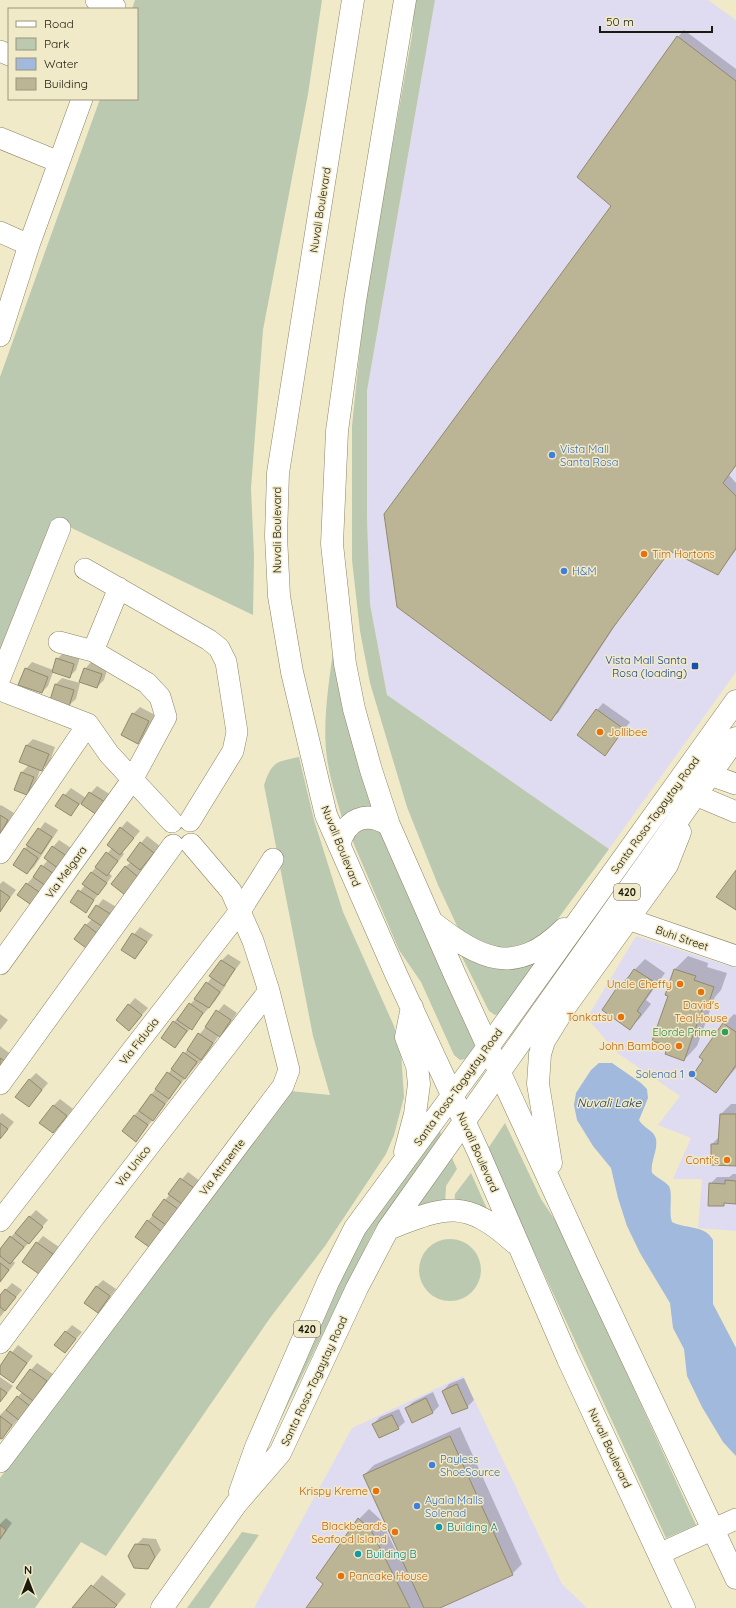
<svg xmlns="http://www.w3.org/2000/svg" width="736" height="1608" font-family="Quicksand,sans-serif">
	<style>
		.commercial { fill: #dfdcf2 }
		.green { fill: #bbc9b1 }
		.water { fill: #a0b9dc }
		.shadow { fill: #0003 }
		.building { fill: #bcb595; stroke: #918a6b }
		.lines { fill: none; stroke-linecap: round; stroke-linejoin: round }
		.minor-casing { stroke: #8b8466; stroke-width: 22 }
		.major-casing { stroke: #8b8466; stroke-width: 23 }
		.minor { stroke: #fff; stroke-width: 21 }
		.major { stroke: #fff; stroke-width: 22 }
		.shop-dot { fill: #3f7fe0; stroke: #f1eac8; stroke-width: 1.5 }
		.food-dot { fill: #e8710a; stroke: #f1eac8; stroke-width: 1.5 }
		.transit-dot { fill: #1a4fb4; stroke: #f1eac8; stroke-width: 1.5 }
		.leisure-dot { fill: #2e9e5b; stroke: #f1eac8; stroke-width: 1.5 }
		.culture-dot { fill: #0f9aa8; stroke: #f1eac8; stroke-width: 1.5 }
		.labels { text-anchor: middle; stroke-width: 3; stroke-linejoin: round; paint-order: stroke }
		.shield { fill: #f1eac8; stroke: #5c5845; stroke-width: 1 }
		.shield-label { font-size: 10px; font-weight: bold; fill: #1c190d }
		.street-label { font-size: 11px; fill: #1c190d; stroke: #f1eac8 }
		.shop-label { font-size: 11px; fill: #366cbe; stroke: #f1eac8; text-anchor: start }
		.food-label { font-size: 11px; fill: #c56008; stroke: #f1eac8; text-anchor: end }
		.transit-label { font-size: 11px; fill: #164399; stroke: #f1eac8; text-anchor: end }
		.leisure-label { font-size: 11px; fill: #27864d; stroke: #f1eac8; text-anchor: end }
		.culture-label { font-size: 11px; fill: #0d838f; stroke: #f1eac8; text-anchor: start }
		.water-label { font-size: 12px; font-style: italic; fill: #183966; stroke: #f1eac8 }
	</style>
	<rect width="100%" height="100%" fill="#f1eac8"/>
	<path class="commercial" d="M435 0H708L736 20V672L609 849 387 695 370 604 367 518V391Z
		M636 936 736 968V1231L698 1228 702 1179H673L691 1138 658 1125 680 1096 616 1052 587 1018Z
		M463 1376 562 1584 587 1608H254L352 1428Z"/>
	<path class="green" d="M135 0H322L308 94 263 330 251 488 254 556 253 615 55 520 0 671V377L100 99H137V9H132Z
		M415 0H435L367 391V518L370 604 387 695 609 849 552 927 538 941 496 953 458 928 438 885 407 807 370 683 360 631 352 560V426L365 300 412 36Z
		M334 646 376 810 343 821C337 800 330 780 327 758 322 726 329 679 334 646Z
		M299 757 314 820 343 912 394 1026 401 1052 404 1097 394 1135 386 1154 325 1246 270 1318 106 1556 81 1542 35 1608H0V1478L290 1091 330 1095 313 1036 264 785C272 762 275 762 299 757Z
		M379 827 475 1043 474 1047 465 1059 460 1060 454 1055 421 982 399 950 353 842V839L357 830Z
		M458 949 542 956 500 1013 495 1015 489 1011Z
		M505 1123 541 1199 561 1229 696 1525 666 1538 487 1150Z
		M440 1131 441 1135 374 1230 260 1461 344 1270 368 1225Z
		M452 1158 457 1169 446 1186 445 1205 414 1210Z
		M471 1173 492 1220 454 1204 455 1194Z
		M419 1270a31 31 0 1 1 62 0a31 31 0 1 1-62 0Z
		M242 1532 259 1535 209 1608H187Z"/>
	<path class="water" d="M599 1063H612L641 1083 647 1089 648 1098 639 1120C643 1128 654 1130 656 1139 658 1151 650 1162 652 1173 657 1178 663 1180 668 1185 674 1191 668 1212 672 1222 686 1229 705 1225 713 1240V1304L736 1348V1456L723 1442 702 1407 687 1376 684 1349 673 1328 670 1303 640 1253 627 1226 618 1198 611 1168 593 1146 577 1120 574 1105 576 1093 591 1070Z"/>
	<path class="shadow" d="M684 30 736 69V466L729 475 736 483V550L718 574 671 550 618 621 558 713 551 719 612 206 678 37Z
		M64 652 80 657 76 670 69 677 53 672 48 686 42 692 26 669 32 662 53 670 57 659Z
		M91 662 108 667 104 680 97 687 85 669Z
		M62 678 80 683 76 699 69 705 56 684Z
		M603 703 630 722 604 755 597 710Z
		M140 707 155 715 144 736 138 743 133 714Z
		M33 739 55 747 49 764 40 770 34 787 27 794 21 773 29 765 27 745Z
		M97 786 111 795 97 813 81 803 70 815 56 805 71 788 86 798Z
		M1 805 14 813 0 835V806Z
		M127 821 140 831 122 852 124 854 109 873 112 876 86 911 72 902 85 885 91 873 112 848 121 828Z
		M45 822 58 830 34 867 27 873 25 849Z
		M147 836 160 846 142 868 144 870 125 893V867L131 862 141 843Z
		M59 840 74 850 40 898 27 884 48 860 53 847Z
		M3 881 16 890 0 911V884Z
		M103 899 118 908 92 940 86 925 92 919 89 917Z
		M140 927 153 935 135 958 122 949Z
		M228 954 241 962 225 984 226 985 215 1001 175 1046 174 1022 197 997 212 977 211 976 222 960Z
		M688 956 708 963 707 967 727 973 721 990 715 997 697 1046 684 1060 669 995 675 969Z
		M645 959 665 973 646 1000 651 1004 640 1018 630 1028 621 984Z
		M135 998 148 1008 129 1030V1005Z
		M224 1004 237 1013 226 1029 219 1035 208 1052 169 1097H171L159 1113 135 1140 134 1116Z
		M0 1014 8 1020 0 1030Z
		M734 1014 736 1015V1068L716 1092 704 1060 700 1057 724 1024Z
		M0 1046 12 1055 0 1070Z
		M36 1073 48 1083 29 1106V1080Z
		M60 1099 73 1109 53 1132V1106Z
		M731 1104H736V1165L712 1144 719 1137 721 1114Z
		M2 1113 14 1122 0 1139V1115Z
		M188 1172 200 1181 155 1239 148 1221Z
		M733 1174H736V1203L726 1202 723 1205 710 1184 717 1177H729Z
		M36 1210 48 1220 13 1261 15 1263 0 1282V1251L11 1237Z
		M43 1236 59 1247 45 1266 37 1243Z
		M103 1280 116 1289 98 1312 96 1287Z
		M12 1283 22 1290 0 1317V1296Z
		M72 1325 82 1332 65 1352 55 1344Z
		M18 1345 33 1356 13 1382 0 1372V1367Z
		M37 1363 53 1374 34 1398 36 1399 0 1440V1415L6 1409 7 1410 22 1392 31 1370Z
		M0 1377 13 1386 0 1402Z
		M464 1378 474 1400 467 1407 443 1391 449 1384Z
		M433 1392 439 1406 433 1412 406 1408 413 1402Z
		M399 1409 405 1422 398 1428 373 1424 380 1417Z
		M460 1427 522 1564 512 1574 437 1608H308L325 1584 317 1578 359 1519 369 1509 381 1520 400 1559 402 1558 364 1475 374 1465Z
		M6 1518 12 1523 0 1540V1524Z
		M143 1538 156 1539 161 1550 148 1568 136 1545Z
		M102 1575 126 1594 115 1608H74Z"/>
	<path class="building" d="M677 36 736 81V465L723 483 736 496V548L718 575 670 551 612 629 551 721 397 607 384 514 611 206 577 177Z
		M56 658 74 664 70 678 52 672Z
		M25 668 48 677 42 693 18 685Z
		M84 668 102 674 97 688 79 682Z
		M55 684 74 690 69 707 50 700Z
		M596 709 624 729 605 756 577 735Z
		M132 713 149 721 138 744 121 735Z
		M26 745 49 754 42 771 19 762Z
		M21 772 34 777 27 795 14 790Z
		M89 792 105 802 97 815 81 804Z
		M63 794 79 804 71 816 55 806Z
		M0 815 8 820 0 834Z
		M120 827 134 838 120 855 107 845Z
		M38 828 52 837 41 854 26 845Z
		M140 842 154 853 140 870 127 860Z
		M52 846 68 857 59 869 44 858Z
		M24 848 38 858 27 874 13 865Z
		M106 852 118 861 107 876 95 867Z
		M41 865 57 876 49 888 33 877Z
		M125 866 138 877 125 895 111 884Z
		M736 870V910L716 897Z
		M91 872 107 883 98 895 82 884Z
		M26 883 42 894 33 906 17 895Z
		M0 890 10 897 0 912Z
		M78 890 94 900 86 913 70 902Z
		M96 905 112 915 103 927 88 917Z
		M85 924 97 933 86 948 74 939Z
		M132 933 147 942 135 959 121 950Z
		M221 960 235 969 224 986 209 976Z
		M634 969 656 983 637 1011 641 1014 630 1030 602 1010 620 983 623 985Z
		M674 969 696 976 694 980 714 987 708 1005 704 1004 684 1061 665 1054 668 1046 652 1041 668 996 665 995Z
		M206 982 220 992 209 1008 194 999Z
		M189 1003 203 1013 192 1030 177 1020Z
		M128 1004 142 1015 129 1031 116 1020Z
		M216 1010 231 1020 220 1037 205 1027Z
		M173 1021 187 1031 175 1048 161 1038Z
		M723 1023 736 1032V1065L716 1093 692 1076 703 1060 699 1057Z
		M198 1033 213 1043 201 1060 187 1050Z
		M183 1052 197 1062 185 1079 171 1069Z
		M0 1058 6 1062 0 1070Z
		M167 1072 181 1082 169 1099 155 1089Z
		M29 1079 42 1090 29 1107 15 1097Z
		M151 1094 165 1104 153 1121 139 1111Z
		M53 1105 67 1116 53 1133 39 1123Z
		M720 1114H736V1166L711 1165V1144H718Z
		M134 1115 148 1125 136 1142 122 1131Z
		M0 1123 8 1129 0 1139Z
		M180 1178 194 1188 182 1204 168 1194Z
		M725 1180 736 1181V1204L724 1203V1206H708L709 1183 725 1184Z
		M164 1199 178 1209 166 1225 152 1215Z
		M29 1216 43 1227 29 1244 15 1233Z
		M147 1220 161 1231 149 1247 135 1237Z
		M10 1236 24 1247 10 1264 0 1256V1249Z
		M36 1242 53 1254 39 1274 22 1262Z
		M0 1263 9 1270 0 1282Z
		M96 1286 110 1296 98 1313 84 1303Z
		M5 1289 16 1297 5 1311 0 1307V1295Z
		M65 1331 76 1339 65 1353 54 1345Z
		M10 1351 27 1363 13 1383 0 1374V1366Z
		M30 1369 47 1381 33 1401 16 1388Z
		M457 1384 468 1408 452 1414 442 1391Z
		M0 1388 7 1393 0 1402Z
		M17 1396 31 1407 20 1421 6 1410Z
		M426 1398 433 1413 412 1423 405 1408Z
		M392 1415 399 1429 379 1438 372 1424Z
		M0 1416 12 1425 2 1439 0 1438Z
		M450 1436 513 1575 440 1608H424L363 1475Z
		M358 1518 371 1530 410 1608H306L323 1584 316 1578Z
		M0 1525 6 1530 0 1539Z
		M135 1544 149 1545 155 1557 148 1569 134 1568 128 1556Z
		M91 1585 117 1605 114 1608H72Z"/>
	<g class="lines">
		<g class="minor-casing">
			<path id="minor" d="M96 0 115 7 114 9
				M0 51 9 55
				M0 138 59 162
				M0 232 29 245
				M0 336 29 245 82 99
				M85 569 209 640 219 648 226 662 237 732 233 751 190 821
				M93 651 119 588
				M0 678 60 528
				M0 690 88 724 109 754 172 822
				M710 775 736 784
				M679 788 736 812
				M0 853 88 724
				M628 919 736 956
				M0 964 132 780 166 717 160 697 147 683 93 651 59 642
				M0 1084 173 845
				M0 1221 240 911 273 859
				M0 1343 92 1220 269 991
				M0 1462 283 1086 289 1070 269 991 253 941 231 891 191 844
				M659 1554 736 1519"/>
		</g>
		<g class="major-casing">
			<path id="major" d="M353 0 278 473 276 536 279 596 292 672 326 815 396 974 478 1151 568 1359 684 1608
				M405 0 355 301 337 431 332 544 345 664 354 709 371 770 389 825 455 975 589 1267 736 1578
				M339 845C346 819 366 810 389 825
				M432 922C480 959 514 978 564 929
				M405 1152 415 1114 419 1084 417 1066 406 1037 412 1007
				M551 1163 538 1084 540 1054 544 1041 565 1007 667 865 680 832
				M388 1229C446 1206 465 1198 515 1243
				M240 1492 256 1447 328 1282 355 1228 488 1047 736 701
				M162 1608 236 1504 280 1453 357 1288 388 1229 736 738"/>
		</g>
		<use href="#minor" class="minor"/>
		<use href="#major" class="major"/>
	</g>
	<g class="shop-dot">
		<circle cx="552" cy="455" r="4"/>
		<circle cx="564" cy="571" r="4"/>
		<circle cx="692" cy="1074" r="4"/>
		<circle cx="432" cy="1465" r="4"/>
		<circle cx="417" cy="1506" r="4"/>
	</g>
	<g class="food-dot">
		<circle cx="644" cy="554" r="4"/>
		<circle cx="600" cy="732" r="4"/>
		<circle cx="680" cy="984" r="4"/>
		<circle cx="701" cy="992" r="4"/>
		<circle cx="621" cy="1017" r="4"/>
		<circle cx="679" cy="1046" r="4"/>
		<circle cx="727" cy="1160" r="4"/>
		<circle cx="376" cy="1491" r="4"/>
		<circle cx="395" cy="1532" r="4"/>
		<circle cx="341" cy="1576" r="4"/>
	</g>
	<rect class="transit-dot" x="691" y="662" width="8" height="8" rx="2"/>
	<circle class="leisure-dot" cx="725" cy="1032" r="4"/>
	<g class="culture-dot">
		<circle cx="439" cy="1527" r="4"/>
		<circle cx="358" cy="1554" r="4"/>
	</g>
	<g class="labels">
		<g class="shield">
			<rect x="614" y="884" width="26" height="16" rx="3"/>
			<rect x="294" y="1321" width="26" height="16" rx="3"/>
		</g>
		<g class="shield-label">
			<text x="627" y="896">420</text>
			<text x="307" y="1333">420</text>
		</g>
		<g class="street-label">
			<text transform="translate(320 210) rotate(-81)" y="4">Nuvali Boulevard</text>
			<text transform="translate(277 530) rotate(-90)" y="4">Nuvali Boulevard</text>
			<text transform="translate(655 815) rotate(-54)" y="4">Santa Rosa-Tagaytay Road</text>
			<text transform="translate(341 846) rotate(68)" y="4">Nuvali Boulevard</text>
			<text transform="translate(66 872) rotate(-54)" y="4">Via Melgara</text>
			<text transform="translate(682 938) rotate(19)" y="4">Buhi Street</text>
			<text transform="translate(139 1041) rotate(-52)" y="4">Via Fiducia</text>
			<text transform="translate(458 1087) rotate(-54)" y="4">Santa Rosa-Tagaytay Road</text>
			<text transform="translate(478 1152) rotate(66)" y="4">Nuvali Boulevard</text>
			<text transform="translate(133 1166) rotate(-52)" y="4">Via Unico</text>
			<text transform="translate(222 1167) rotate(-53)" y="4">Via Attraente</text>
			<text transform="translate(314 1381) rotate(-65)" y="4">Santa Rosa-Tagaytay Road</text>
			<text transform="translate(610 1448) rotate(65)" y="4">Nuvali Boulevard</text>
		</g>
		<g class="shop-label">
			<text x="560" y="453">Vista Mall<tspan x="560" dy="13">Santa Rosa</tspan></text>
			<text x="572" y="575">H&amp;M</text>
			<text x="684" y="1078" text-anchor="end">Solenad 1</text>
			<text x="440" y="1463">Payless<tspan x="440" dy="13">ShoeSource</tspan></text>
			<text x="425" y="1504">Ayala Malls<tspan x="425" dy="13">Solenad</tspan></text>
		</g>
		<g class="food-label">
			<text x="652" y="558" text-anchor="start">Tim Hortons</text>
			<text x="608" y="736" text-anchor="start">Jollibee</text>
			<text x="672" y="988">Uncle Cheffy</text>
			<text x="701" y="1009" text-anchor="middle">David's<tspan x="701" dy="13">Tea House</tspan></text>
			<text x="613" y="1021">Tonkatsu</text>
			<text x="671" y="1050">John Bamboo</text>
			<text x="719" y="1164">Conti's</text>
			<text x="368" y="1495">Krispy Kreme</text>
			<text x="387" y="1530">Blackbeard's<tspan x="387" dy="13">Seafood Island</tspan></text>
			<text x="349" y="1580" text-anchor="start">Pancake House</text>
		</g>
		<g class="transit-label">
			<text x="687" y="664">Vista Mall Santa<tspan x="687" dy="13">Rosa (loading)</tspan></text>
		</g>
		<g class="leisure-label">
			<text x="717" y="1036">Elorde Prime</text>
		</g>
		<g class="culture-label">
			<text x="447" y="1531">Building A</text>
			<text x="366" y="1558">Building B</text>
		</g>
		<g class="water-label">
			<text x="609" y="1107">Nuvali Lake</text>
		</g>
	</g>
	<rect x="8" y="8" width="130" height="92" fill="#f1eac8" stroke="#9c967d"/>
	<rect x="16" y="21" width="20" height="6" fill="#ffffff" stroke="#9c967d"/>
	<text x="44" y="28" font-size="12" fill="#1c190d">Road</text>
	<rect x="16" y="38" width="20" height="12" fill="#bbc9b1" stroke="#9c967d"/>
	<text x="44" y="48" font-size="12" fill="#1c190d">Park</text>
	<rect x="16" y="58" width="20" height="12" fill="#a0b9dc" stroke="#9c967d"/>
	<text x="44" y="68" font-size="12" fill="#1c190d">Water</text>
	<rect x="16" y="78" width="20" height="12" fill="#bcb595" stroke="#9c967d"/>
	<text x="44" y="88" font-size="12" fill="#1c190d">Building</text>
	<g transform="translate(28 1580)" stroke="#f1eac8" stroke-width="3" paint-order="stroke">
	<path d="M0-3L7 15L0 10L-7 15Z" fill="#1c190d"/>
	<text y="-6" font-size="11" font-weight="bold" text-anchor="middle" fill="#1c190d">N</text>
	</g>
	<path d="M600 26v6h112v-6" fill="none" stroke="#1c190d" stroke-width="2"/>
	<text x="606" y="26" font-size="12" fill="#1c190d" stroke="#f1eac8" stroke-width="3" paint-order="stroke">50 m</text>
</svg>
